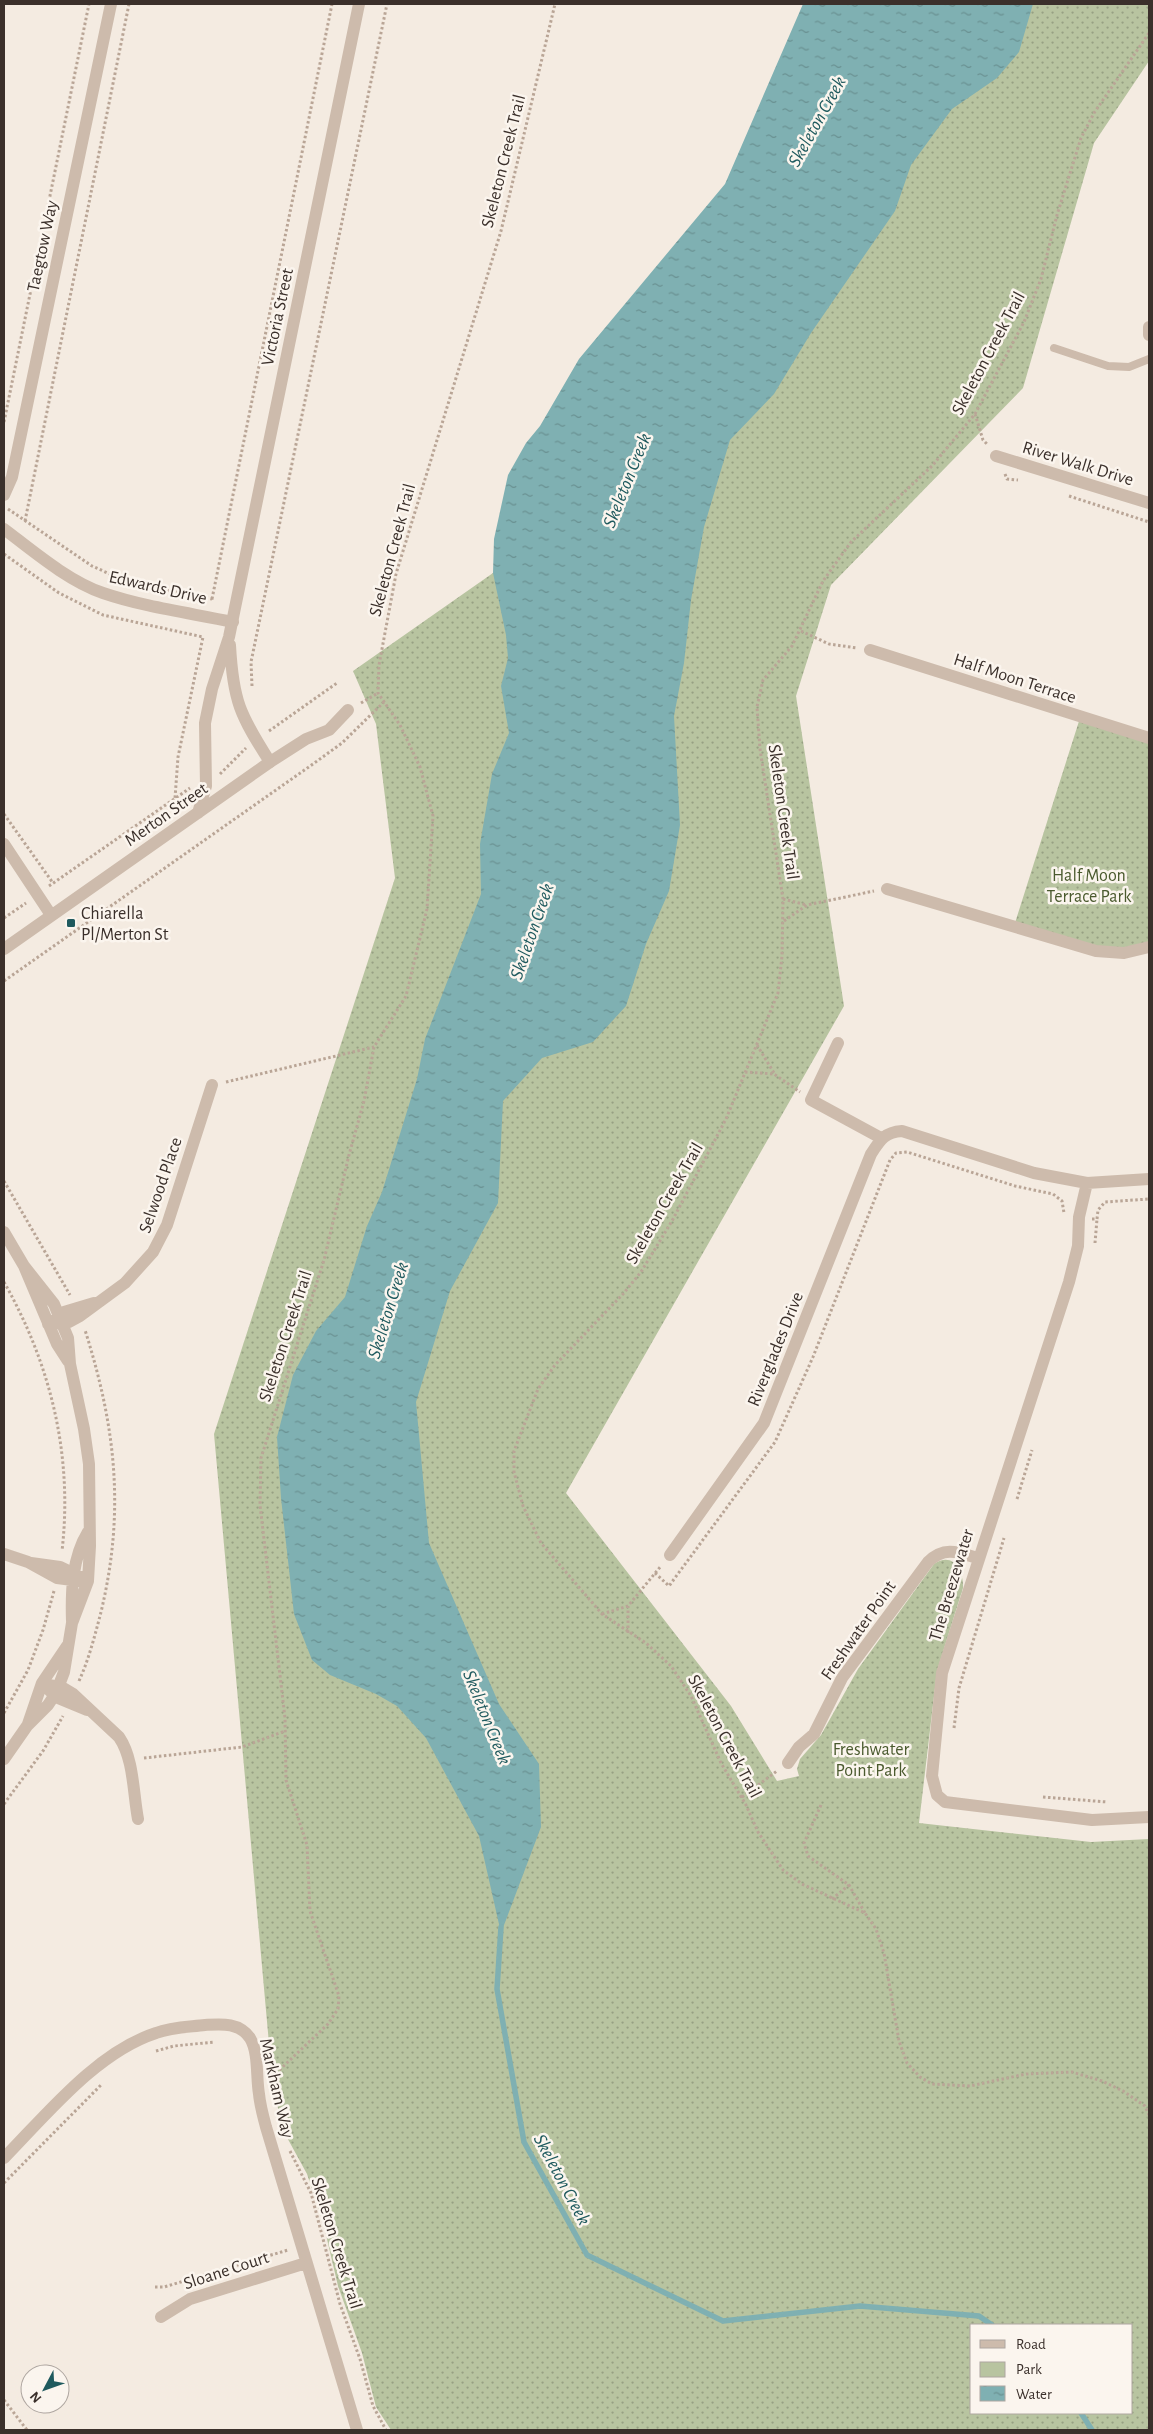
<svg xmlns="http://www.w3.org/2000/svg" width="1153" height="2434" font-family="'Alegreya Sans',sans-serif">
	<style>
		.green { fill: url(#green-dots); fill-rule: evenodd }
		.water { fill: url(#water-ripples) }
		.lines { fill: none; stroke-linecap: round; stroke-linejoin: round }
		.stream { stroke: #7fb0b2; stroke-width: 5.5 }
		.path { stroke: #b9a596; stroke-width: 3; stroke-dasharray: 2.5 2.5; stroke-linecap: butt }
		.service { stroke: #cdbbac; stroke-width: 8 }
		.minor { stroke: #cdbbac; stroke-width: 12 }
		.tertiary { stroke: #cdbbac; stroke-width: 12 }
		.poi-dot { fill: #1f5a5e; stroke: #fbf5ee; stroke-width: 2 }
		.labels { text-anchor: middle; stroke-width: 5; stroke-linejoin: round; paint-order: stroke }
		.street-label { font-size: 18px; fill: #3b302b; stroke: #fbf5ee }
		.park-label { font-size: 18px; fill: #4a5a2e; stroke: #fbf5ee }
		.poi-label { font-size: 18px; fill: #3b302b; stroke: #fbf5ee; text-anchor: start }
		.water-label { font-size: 19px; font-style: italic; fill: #1f5a5e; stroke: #fbf5ee }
	</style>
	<defs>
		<pattern id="green-dots" width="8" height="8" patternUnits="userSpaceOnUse" patternTransform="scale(1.25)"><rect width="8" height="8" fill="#b8c4a0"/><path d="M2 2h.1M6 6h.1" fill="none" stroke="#97a083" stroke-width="1.8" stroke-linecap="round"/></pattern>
		<pattern id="water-ripples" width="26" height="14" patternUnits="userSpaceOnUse" patternTransform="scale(1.25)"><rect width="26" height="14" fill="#7fb0b2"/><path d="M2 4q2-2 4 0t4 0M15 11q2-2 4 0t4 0" fill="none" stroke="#699091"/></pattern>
	</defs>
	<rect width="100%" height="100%" fill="#f4ebe1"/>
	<path class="green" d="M898 4H1149V61L1094 143 1023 388 831 585 796 696 844 1006 566 1493 731 1706 777 1781 799 1776 797 1769 800 1759 821 1735 858 1669 934 1564C953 1551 964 1571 963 1588L937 1671 919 1823 1091 1842 1149 1839V2430H391L376 2407 362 2353 338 2286 323 2222 307 2174 284 2132 273 2088 214 1434 395 878 376 724 353 671 493 573 618 528ZM972 2325H1132V2413H972Z
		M1080 718 1149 738V947L1124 953 1014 926Z"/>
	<path class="water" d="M803 4H1033L1019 52 997 78 952 109 911 165 895 211 811 333 774 394 730 440 704 527 691 600 684 663 674 716 680 825 669 891 646 944 626 1006 593 1042 542 1058 503 1101 498 1203 450 1291 416 1402 429 1543 499 1704 539 1764 541 1827 501 1933 479 1836 426 1738 397 1706 376 1694 330 1675 312 1660 294 1614 281 1498 277 1437 293 1375 316 1331 345 1297 367 1226 382 1192 417 1079 425 1039 481 894 480 844 492 774 509 733 501 686 508 658 506 635 493 573 494 539 508 475 526 443 540 426 579 359 725 184Z"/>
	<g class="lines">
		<path class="stream" d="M501 1927 497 1989 524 2142 587 2255 723 2321 860 2306 979 2316 992 2325
			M1081 2413 1092 2430"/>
		<path class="path" d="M1149 33 1094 113 1081 138 1057 215 1041 279 1024 322 975 414 932 466 851 542 823 581 792 646 763 680 757 707 760 749 783 899 782 956 778 993 726 1119 672 1221 641 1272 623 1294 555 1365 538 1389 514 1451V1472L523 1506 541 1543 602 1614 646 1643 671 1666 691 1696 721 1763 746 1805 758 1832 783 1870 802 1884 865 1913 876 1929 884 1953 899 2041 907 2063 920 2077 932 2084 970 2086 1026 2074 1072 2072 1102 2081 1123 2091 1145 2106 1149 2115
			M975 414 983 440 988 445
			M4 422 89 4
			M1005 474 1007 479 1018 480
			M1069 496 1149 522
			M8 509 92 566 130 583 212 599V601
			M25 521 129 4
			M4 554 59 593 103 615 203 637 178 757 175 798
			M212 599 332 4
			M801 631 829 644 857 648
			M252 686 251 662 387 4
			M361 703 378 693
			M269 731 337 683
			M220 774 246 748
			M4 814 53 883
			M49 886 190 788
			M783 899 807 905
			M4 918 26 903
			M784 921 807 905 874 891
			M4 981 313 764 342 743 384 702
			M757 1045 774 1073
			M745 1072 774 1074 800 1092
			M226 1082 374 1047
			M4 1181 70 1295
			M1092 1219H1097L1098 1210 1105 1202 1149 1199
			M1095 1243 1097 1219
			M4 1282C51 1365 73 1456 62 1551
			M1017 1499 1032 1450
			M655 1573 669 1586 775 1442 813 1357 890 1160 896 1153 907 1152 1015 1186 1053 1194 1062 1201 1064 1213
			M602 1614 628 1606 661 1566
			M628 1633V1606
			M79 1681C89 1659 95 1635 101 1612 125 1512 116 1428 85 1330
			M4 1713 28 1670 43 1630 54 1591
			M954 1728 959 1688 1004 1538
			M144 1758 242 1747 285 1731
			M742 1797 777 1771
			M1043 1797 1107 1802
			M4 1804 43 1751 63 1716
			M821 1805 804 1843 808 1856 849 1885 865 1913
			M832 1899 849 1885
			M156 2051 174 2046 214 2042
			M272 2077 328 2024 338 2009 339 1996 310 1911 307 1845 286 1780 285 1718 260 1505 261 1458 324 1260 349 1155 364 1101 374 1047 406 996 427 909 433 816 420 767 400 725 378 693 379 665 396 574 501 231 555 4
			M290 2151 311 2193 340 2304 360 2359 373 2406 386 2430
			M4 2183 102 2084
			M155 2287H164L288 2250
			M4 2400 27 2430"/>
		<path class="service" d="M1054 348 1108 366 1129 367 1149 359"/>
		<path class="minor" d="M1149 327V335
			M996 456 1149 503
			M4 495 12 477 111 4
			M4 529C33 551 68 581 103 593 144 607 190 613 233 622
			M870 650 1149 738
			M270 762 306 739 329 730 348 710
			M4 844 51 915
			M887 889 1096 951 1124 953 1149 947
			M838 1043 811 1100 881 1138
			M1087 1183 1079 1217 1078 1246 1069 1282 942 1673 932 1776 937 1795 945 1802 1092 1820 1149 1817
			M4 1232 24 1266 57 1344 68 1361
			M54 1320 64 1312 94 1303
			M48 1324 69 1322 80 1316 125 1283 153 1252 167 1225 212 1085
			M4 1554 28 1562 57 1578 80 1581
			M670 1555 764 1423 871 1154C880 1140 885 1132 902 1131L1034 1173 1087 1183 1149 1179
			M31 1563 60 1567 81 1577
			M72 1621C71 1591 72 1558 88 1532
			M42 1683 63 1688 73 1694 119 1737C134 1759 133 1793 138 1819
			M50 1691 58 1698 87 1710
			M28 1724 42 1683 67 1646
			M4 1759 27 1726 48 1705 56 1693 64 1672 72 1623 88 1581 90 1546 89 1464 84 1429 70 1364 68 1338 54 1304 24 1266
			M788 1763 799 1747 814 1734 842 1678 928 1562C944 1546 958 1552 977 1558
			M4 2158C47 2114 97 2052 156 2033 171 2027 188 2027 205 2025 221 2024 239 2022 250 2038 259 2053 256 2077 259 2094 260 2105 263 2116 266 2127L357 2430
			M161 2317 190 2299 306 2263"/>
		<path class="tertiary" d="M198 813 206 786 205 723 212 689 229 637 359 4
			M4 949 270 762C240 715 233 701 230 645"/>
	</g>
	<rect class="poi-dot" x="66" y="918" width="10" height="10" rx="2.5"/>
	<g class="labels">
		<g class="street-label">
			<text transform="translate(503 161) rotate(-76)" y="6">Skeleton Creek Trail</text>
			<text transform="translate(42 246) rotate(-78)" y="6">Taegtow Way</text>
			<text transform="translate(277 317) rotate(-78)" y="6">Victoria Street</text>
			<text transform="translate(988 353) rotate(-62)" y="6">Skeleton Creek Trail</text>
			<text transform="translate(1078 463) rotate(17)" y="6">River Walk Drive</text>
			<text transform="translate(392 550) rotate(-75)" y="6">Skeleton Creek Trail</text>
			<text transform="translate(158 587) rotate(13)" y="6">Edwards Drive</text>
			<text transform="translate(1015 678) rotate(18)" y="6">Half Moon Terrace</text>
			<text transform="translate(784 812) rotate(82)" y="6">Skeleton Creek Trail</text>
			<text transform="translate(166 814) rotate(-35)" y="6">Merton Street</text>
			<text transform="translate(160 1185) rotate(-71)" y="6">Selwood Place</text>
			<text transform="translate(664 1203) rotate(-60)" y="6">Skeleton Creek Trail</text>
			<text transform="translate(285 1336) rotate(-72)" y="6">Skeleton Creek Trail</text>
			<text transform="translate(775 1349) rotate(-68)" y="6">Riverglades Drive</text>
			<text transform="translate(951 1585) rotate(-73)" y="6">The Breezewater</text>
			<text transform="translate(858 1630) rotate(-55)" y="6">Freshwater Point</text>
			<text transform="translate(725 1736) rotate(62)" y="6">Skeleton Creek Trail</text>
			<text transform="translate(277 2088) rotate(77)" y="6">Markham Way</text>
			<text transform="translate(337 2243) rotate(73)" y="6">Skeleton Creek Trail</text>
			<text transform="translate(226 2270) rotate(-18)" y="6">Sloane Court</text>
		</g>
		<g class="park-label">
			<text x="1089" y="881">Half Moon<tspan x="1089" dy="21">Terrace Park</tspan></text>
			<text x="871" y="1755">Freshwater<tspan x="871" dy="21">Point Park</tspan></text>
		</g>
		<g class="poi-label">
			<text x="81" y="919">Chiarella<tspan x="81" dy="21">Pl/Merton St</tspan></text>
		</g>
		<g class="water-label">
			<text transform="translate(816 121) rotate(-61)" y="7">Skeleton Creek</text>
			<text transform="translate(626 480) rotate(-68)" y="7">Skeleton Creek</text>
			<text transform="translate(531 931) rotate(-71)" y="7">Skeleton Creek</text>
			<text transform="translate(387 1310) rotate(-73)" y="7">Skeleton Creek</text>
			<text transform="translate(488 1717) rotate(68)" y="7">Skeleton Creek</text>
			<text transform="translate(563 2179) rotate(62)" y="7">Skeleton Creek</text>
		</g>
	</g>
	<rect width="1153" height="2434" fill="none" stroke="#3b302b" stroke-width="10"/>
	<rect x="970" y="2324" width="162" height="90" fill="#fbf5ee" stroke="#aea6a0"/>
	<rect x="980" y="2340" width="25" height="8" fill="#cdbbac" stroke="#aea6a0"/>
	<text x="1016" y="2349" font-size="15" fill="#3b302b">Road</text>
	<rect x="980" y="2362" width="25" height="15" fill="#b8c4a0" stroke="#aea6a0"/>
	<text x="1016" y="2374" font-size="15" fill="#3b302b">Park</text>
	<rect x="980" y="2386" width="25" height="15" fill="url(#water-ripples)" stroke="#aea6a0"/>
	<text x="1016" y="2399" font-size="15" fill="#3b302b">Water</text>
	<g transform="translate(45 2389) rotate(229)"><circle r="24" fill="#fbf5ee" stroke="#aea6a0"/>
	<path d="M0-4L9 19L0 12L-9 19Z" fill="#1f5a5e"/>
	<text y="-8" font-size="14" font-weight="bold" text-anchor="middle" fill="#3b302b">N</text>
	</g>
</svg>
